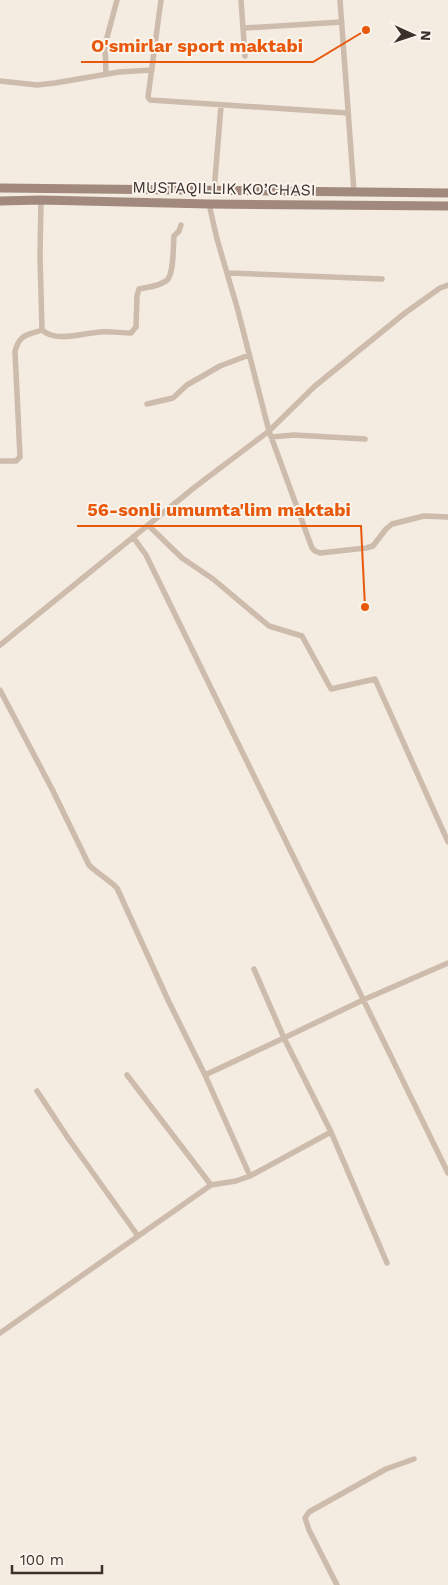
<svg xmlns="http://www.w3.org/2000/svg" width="448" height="1585" font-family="'Work Sans',sans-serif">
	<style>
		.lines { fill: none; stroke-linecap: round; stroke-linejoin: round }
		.minor { stroke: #cdbbac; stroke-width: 5.5 }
		.secondary { stroke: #a18a7d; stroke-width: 9 }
		.labels { text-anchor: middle; stroke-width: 4; stroke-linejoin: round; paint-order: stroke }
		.street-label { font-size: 16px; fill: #3b302b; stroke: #fbf5ee }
		.leader { fill: none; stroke: #e8590c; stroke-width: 2 }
		.callout-dot { fill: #e8590c; stroke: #fbf5ee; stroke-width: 2 }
		.callout-label { font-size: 18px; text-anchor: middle; font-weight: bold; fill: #e8590c; stroke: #fbf5ee; stroke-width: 4; stroke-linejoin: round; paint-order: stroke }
	</style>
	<rect width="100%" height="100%" fill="#f4ebe1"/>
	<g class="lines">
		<path class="minor" d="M161 0 148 97 150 100 348 113
			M241 0 245 56
			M340 0 354 192
			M244 28 342 22
			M106 74 105 45 117 0
			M0 81 37 85 55 83 119 72 152 70
			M214 191 221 106
			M41 200 40 256 42 330C56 343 83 333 100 332 110 331 121 333 131 333L136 327 137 296 139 289C147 287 162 286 168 279 174 271 173 246 174 236L179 231 181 225
			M209 204 217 239 237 307 269 431 312 548 315 551 320 553 366 548 373 546 386 529 392 524 424 516 448 517
			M227 273 382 279
			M147 404 173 398 187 385 220 366 249 355
			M271 437 294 435 365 439
			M0 461H16L20 457 15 351C20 334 27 335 42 330
			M148 525 182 558 213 579 269 626 302 636 331 689 375 679 448 842
			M133 537 146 555 448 1173
			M0 645 195 487 269 431 315 386 405 313 440 288 448 285
			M0 690 53 791 89 865C98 874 108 879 117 888L168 1000 205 1075 284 1038 331 1132 387 1263
			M254 969 284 1038 363 1000 448 963
			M127 1075 211 1185 236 1181 250 1176 331 1132
			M205 1075 250 1176
			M37 1091 68 1138 138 1236
			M0 1333 211 1185
			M337 1585 309 1530 305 1518 309 1512 386 1469 414 1459"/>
		<path class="secondary" d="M0 188 448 193
			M0 201 41 200 209 204 448 206"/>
	</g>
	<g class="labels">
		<g class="street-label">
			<text transform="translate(224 188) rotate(1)" y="6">MUSTAQILLIK KO’CHASI</text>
		</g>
	</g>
	<path class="leader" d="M366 30L313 62H81M365 607L361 526H77"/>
	<g class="callout-dot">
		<circle cx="366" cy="30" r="5"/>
		<circle cx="365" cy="607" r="5"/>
	</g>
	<g class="callout-label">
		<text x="197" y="52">O'smirlar sport maktabi</text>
		<text x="219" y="516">56-sonli umumta'lim maktabi</text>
	</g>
	<g transform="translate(413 35) rotate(93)" stroke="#fbf5ee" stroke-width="4" paint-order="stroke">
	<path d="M0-4L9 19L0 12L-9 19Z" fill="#3b302b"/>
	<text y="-8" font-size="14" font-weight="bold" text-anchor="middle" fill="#3b302b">N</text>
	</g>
	<path d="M12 1565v8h90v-8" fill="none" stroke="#3b302b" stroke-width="2.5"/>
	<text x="20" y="1565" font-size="15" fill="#3b302b" stroke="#fbf5ee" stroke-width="4" paint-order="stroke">100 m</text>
</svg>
